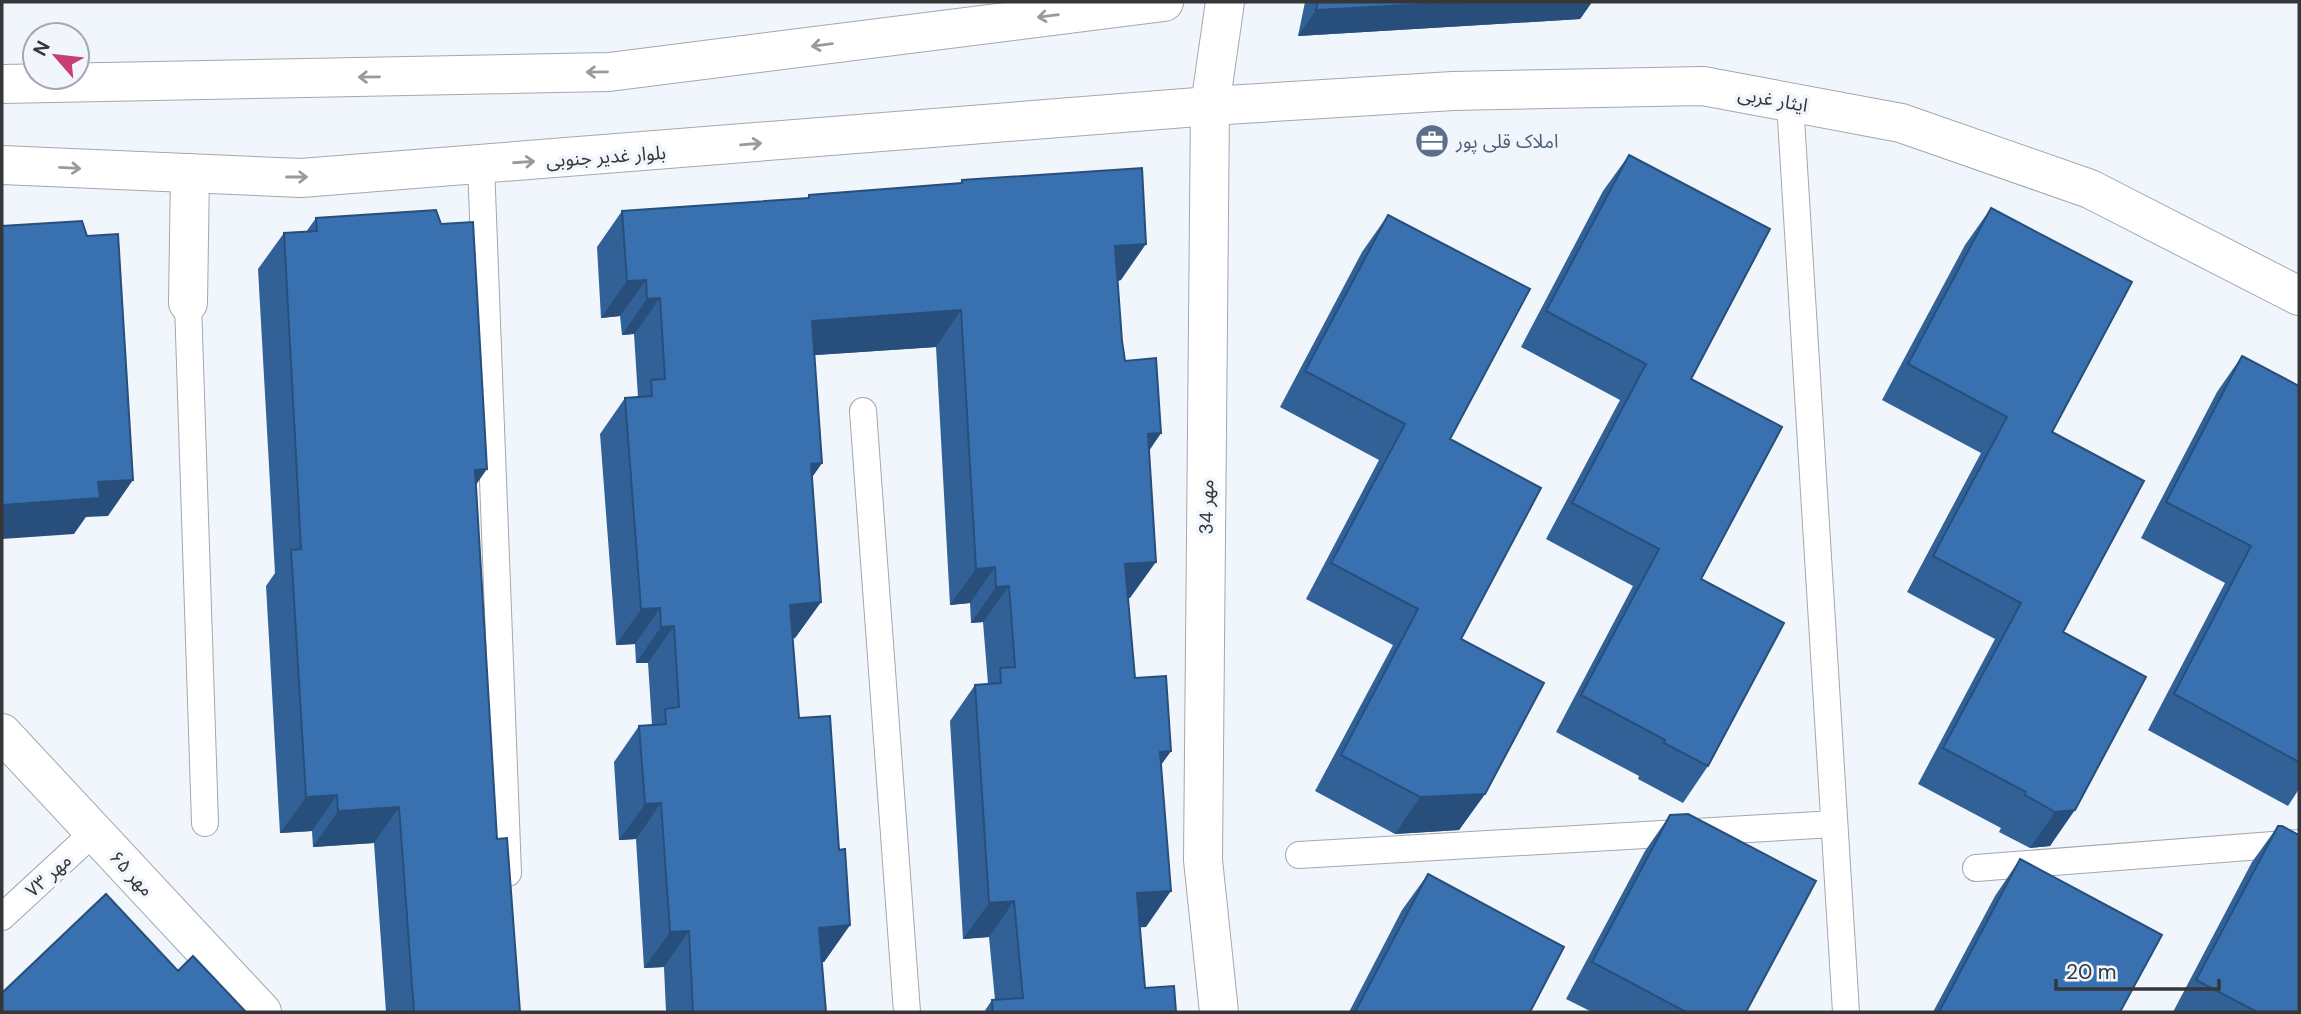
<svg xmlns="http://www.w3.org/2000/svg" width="2301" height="1014" font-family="'DM Sans','Noto Sans Arabic',sans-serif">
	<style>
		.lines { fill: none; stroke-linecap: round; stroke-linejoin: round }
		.service-casing { stroke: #a3a8ae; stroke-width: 28 }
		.minor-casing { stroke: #a3a8ae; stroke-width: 40 }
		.tertiary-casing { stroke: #a3a8ae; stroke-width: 40 }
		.secondary-casing { stroke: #a3a8ae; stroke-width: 40 }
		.service { stroke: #fff; stroke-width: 26 }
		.minor { stroke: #fff; stroke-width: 38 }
		.tertiary { stroke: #fff; stroke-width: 38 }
		.secondary { stroke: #fff; stroke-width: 38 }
		.wall { fill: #316197 }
		.shaded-wall { fill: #284f7b }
		.building { fill: #3971b0; stroke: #284f7b; stroke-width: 2 }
		.oneway { stroke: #9a9a9c }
		.labels { text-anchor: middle; stroke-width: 7; stroke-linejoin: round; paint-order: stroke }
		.street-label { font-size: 19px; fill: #343638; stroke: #f0f6fc }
		.service-label { font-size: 19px; fill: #4e5e75; stroke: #f0f6fc; text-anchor: start }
	</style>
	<rect width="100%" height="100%" fill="#f0f6fc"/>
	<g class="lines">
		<g class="service-casing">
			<path id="service" d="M1790 102 1846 1012
				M481 165 508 873
				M188 303 205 823
				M863 411 907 1012
				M1299 855 1834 824
				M1976 868 2299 843
				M2 917 94 832"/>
		</g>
		<g class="minor-casing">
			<path id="minor" d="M1210 106 1453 91 1703 86 1901 123 2090 189 2299 296
				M188 303 190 173
				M2 733 262 1012"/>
		</g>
		<g class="tertiary-casing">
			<path id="tertiary" d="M1219 1012 1203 860 1210 106 1225 2"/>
		</g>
		<g class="secondary-casing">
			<path id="secondary" d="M2 84 609 72 1164 2
				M2 165 301 178 1210 106"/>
		</g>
		<use href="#service" class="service"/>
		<use href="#minor" class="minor"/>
		<use href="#tertiary" class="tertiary"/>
		<use href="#secondary" class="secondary"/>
	</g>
	<path class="wall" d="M1305 2H1592L1580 19 1298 36Z
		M1629 155 1691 379 1701 579 1708 766 1683 803 1638 779 1639 776 1556 732 1633 586 1546 539 1620 400 1521 347 1603 191Z
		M962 180 1121 280 1118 281 1122 341 1125 361 1161 433 1149 451 1130 598H1128L1135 678 1171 751 1161 765 1146 927H1140L1145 988 1176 1012H984L992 1000H995L989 937 963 939 950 721 975 685 988 684 983 622 971 623 970 603 950 605 936 347 814 355 822 463 812 477 821 602 795 638 792 639 799 718 839 850 850 925 824 962H822L826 1012H666L664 967 644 968 636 839 619 840 614 762 639 726 652 725 648 663H636L635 644 616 645 600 434 625 398 638 397 634 334 622 335 620 316 601 318 597 247 622 211 807 198 809 195 960 183Z
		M1991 208 2052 432 2063 632 2146 677 2050 846 2030 848 1999 832 2001 828 1918 784 1995 639 1907 592 1981 453 1882 400 1965 245Z
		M1388 215 1450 439 1461 639 1485 794 1459 830 1395 834 1315 791 1393 645 1306 599 1379 460 1280 407 1362 252Z
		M316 218 476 484 497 839 520 1012H386L374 843 313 847 312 831 280 833 266 586 275 573 258 269 284 233 306 232Z
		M2242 356 2299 386V789L2288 806 2148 730 2225 583 2141 538 2217 392Z
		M1670 815 1746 1012H1592L1566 999 1645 851Z
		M2278 826 2299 1012H2173L2252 862Z
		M2020 859 2120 1012H1933L1995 896Z
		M1428 874 1530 1012H1349L1402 910Z"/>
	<path class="shaded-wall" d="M1462 2H1592L1580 19 1298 36 1316 10Z
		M1146 244 1121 280 1090 283 1115 246Z
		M646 280 620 316 601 318 627 281Z
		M660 298 634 334 622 335 647 299Z
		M961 310 936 347 787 357 812 321Z
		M1161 433 1136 469 1148 434Z
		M822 463 797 499 811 464Z
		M487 469 462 505 475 470Z
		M133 480 108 516 86 517 74 534 2 539V505L98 482Z
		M1156 562 1130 598 1099 600 1125 564Z
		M995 567 970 603 950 605 976 569Z
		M1009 586 983 622 971 623 996 587Z
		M821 602 795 638 764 641 790 605Z
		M660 608 635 644 616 645 641 609Z
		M674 626 648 663H636L661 627Z
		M1171 751 1145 787 1160 752Z
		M1485 794 1459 830 1395 834 1420 797Z
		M337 795 312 831 280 833 306 797Z
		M661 803 636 839 619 840 645 804Z
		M399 807 374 843 313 847 338 811Z
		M2075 810 2050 846 2030 848 2055 812Z
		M1171 891 1146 927 1112 929 1137 893Z
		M1014 901 989 937 963 939 989 903Z
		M850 925 824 962 793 964 819 928Z
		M689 931 664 967 644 968 670 932Z"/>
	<path class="building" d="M1318 2H1462L1316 10Z
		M1629 155 1770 229 1691 379 1782 427 1701 579 1784 623 1708 766 1664 743 1665 740 1581 695 1659 549 1572 503 1646 364 1546 311Z
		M1142 168 1146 244 1115 246 1122 341 1125 361 1156 358 1161 433 1148 434 1156 562 1125 564 1135 678 1166 676 1171 751 1160 752 1171 891 1137 893 1145 988 1174 986 1176 1012H993L992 1000 1023 998 1014 901 989 903 975 685 1001 683 1000 668 1015 667 1009 586 996 587 995 567 976 569 961 310 812 321 822 463 811 464 821 602 790 605 799 718 830 716 839 850 845 849 850 925 819 928 826 1012H693L689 931 670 932 661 803 645 804 639 726 666 724 665 709 679 707 674 626 661 627 660 608 641 609 625 398 652 396 651 380 665 379 660 298 647 299 646 280 627 281 622 211 809 198V195L962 183V180Z
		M1991 208 2132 282 2052 432 2144 481 2063 632 2146 677 2075 810 2055 812 2025 795 2026 792 1943 748 2021 603 1933 556 2007 417 1908 364Z
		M436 210 441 224 473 222 487 469 475 470 497 839 507 838 520 1012H414L399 807 338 811 337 795 306 797 291 550 301 549 284 233 317 231 316 218Z
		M1388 215 1530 289 1450 439 1541 488 1461 639 1544 683 1485 794 1420 797 1341 755 1418 609 1331 563 1405 424 1305 371Z
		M82 221 87 236 118 234 133 480 98 482 100 498 2 505V226Z
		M2242 356 2299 386V762L2174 694 2251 546 2166 502Z
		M1688 814 1816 881 1746 1012H1686L1592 962 1670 815Z
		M2278 826H2282L2299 835V1012H2257L2196 980Z
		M2020 859 2162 935 2120 1012H1939Z
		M1428 874 1564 947 1530 1012H1355Z
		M106 894 178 971 193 956 246 1012H2V993Z"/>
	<defs><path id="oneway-shaft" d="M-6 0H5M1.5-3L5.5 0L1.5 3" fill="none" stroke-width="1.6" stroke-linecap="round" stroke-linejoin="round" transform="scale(1.75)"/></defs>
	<g class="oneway">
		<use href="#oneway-shaft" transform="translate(1048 16) rotate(173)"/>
		<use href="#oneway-shaft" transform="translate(822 45) rotate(173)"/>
		<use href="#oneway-shaft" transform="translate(597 72) rotate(179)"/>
		<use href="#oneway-shaft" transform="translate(369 77) rotate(179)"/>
		<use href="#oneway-shaft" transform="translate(751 144) rotate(-5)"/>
		<use href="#oneway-shaft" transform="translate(524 162) rotate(-4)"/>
		<use href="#oneway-shaft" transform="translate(70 168) rotate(3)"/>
		<use href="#oneway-shaft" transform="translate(297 177)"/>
	</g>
	<defs>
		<g id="office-disc" transform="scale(1.75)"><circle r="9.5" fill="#5c6f8a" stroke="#f0f6fc"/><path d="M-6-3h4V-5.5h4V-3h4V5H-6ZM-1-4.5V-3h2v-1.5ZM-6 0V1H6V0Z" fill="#fff"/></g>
	</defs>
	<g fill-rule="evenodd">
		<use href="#office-disc" x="1432" y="141"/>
	</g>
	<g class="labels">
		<g class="street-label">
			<text transform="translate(1773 99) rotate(10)" y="7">ایثار غربی</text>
			<text transform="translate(606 156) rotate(-4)" y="7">بلوار غدیر جنوبی</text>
			<text transform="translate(1206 507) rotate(-89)" y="7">مهر 34</text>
			<text transform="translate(132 873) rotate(47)" y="7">مهر ۶۵</text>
			<text transform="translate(48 875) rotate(-42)" y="7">مهر ۷۳</text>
		</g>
		<g class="service-label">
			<text x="1456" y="148">املاک قلی پور</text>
		</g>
	</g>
	<rect width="2301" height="1014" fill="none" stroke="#343638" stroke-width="7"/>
	<g transform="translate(56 56) rotate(298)"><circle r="33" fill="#f0f6fc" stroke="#a5a9ae" stroke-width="2"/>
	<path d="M0-5L12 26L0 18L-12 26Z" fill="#c73d74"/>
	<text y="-10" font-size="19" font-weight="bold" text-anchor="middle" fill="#343638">N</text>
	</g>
	<path d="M2056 979v10h163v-10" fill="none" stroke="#343638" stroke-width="3.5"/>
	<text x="2066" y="979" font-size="21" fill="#343638" stroke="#f0f6fc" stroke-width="5" paint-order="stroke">20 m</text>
</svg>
